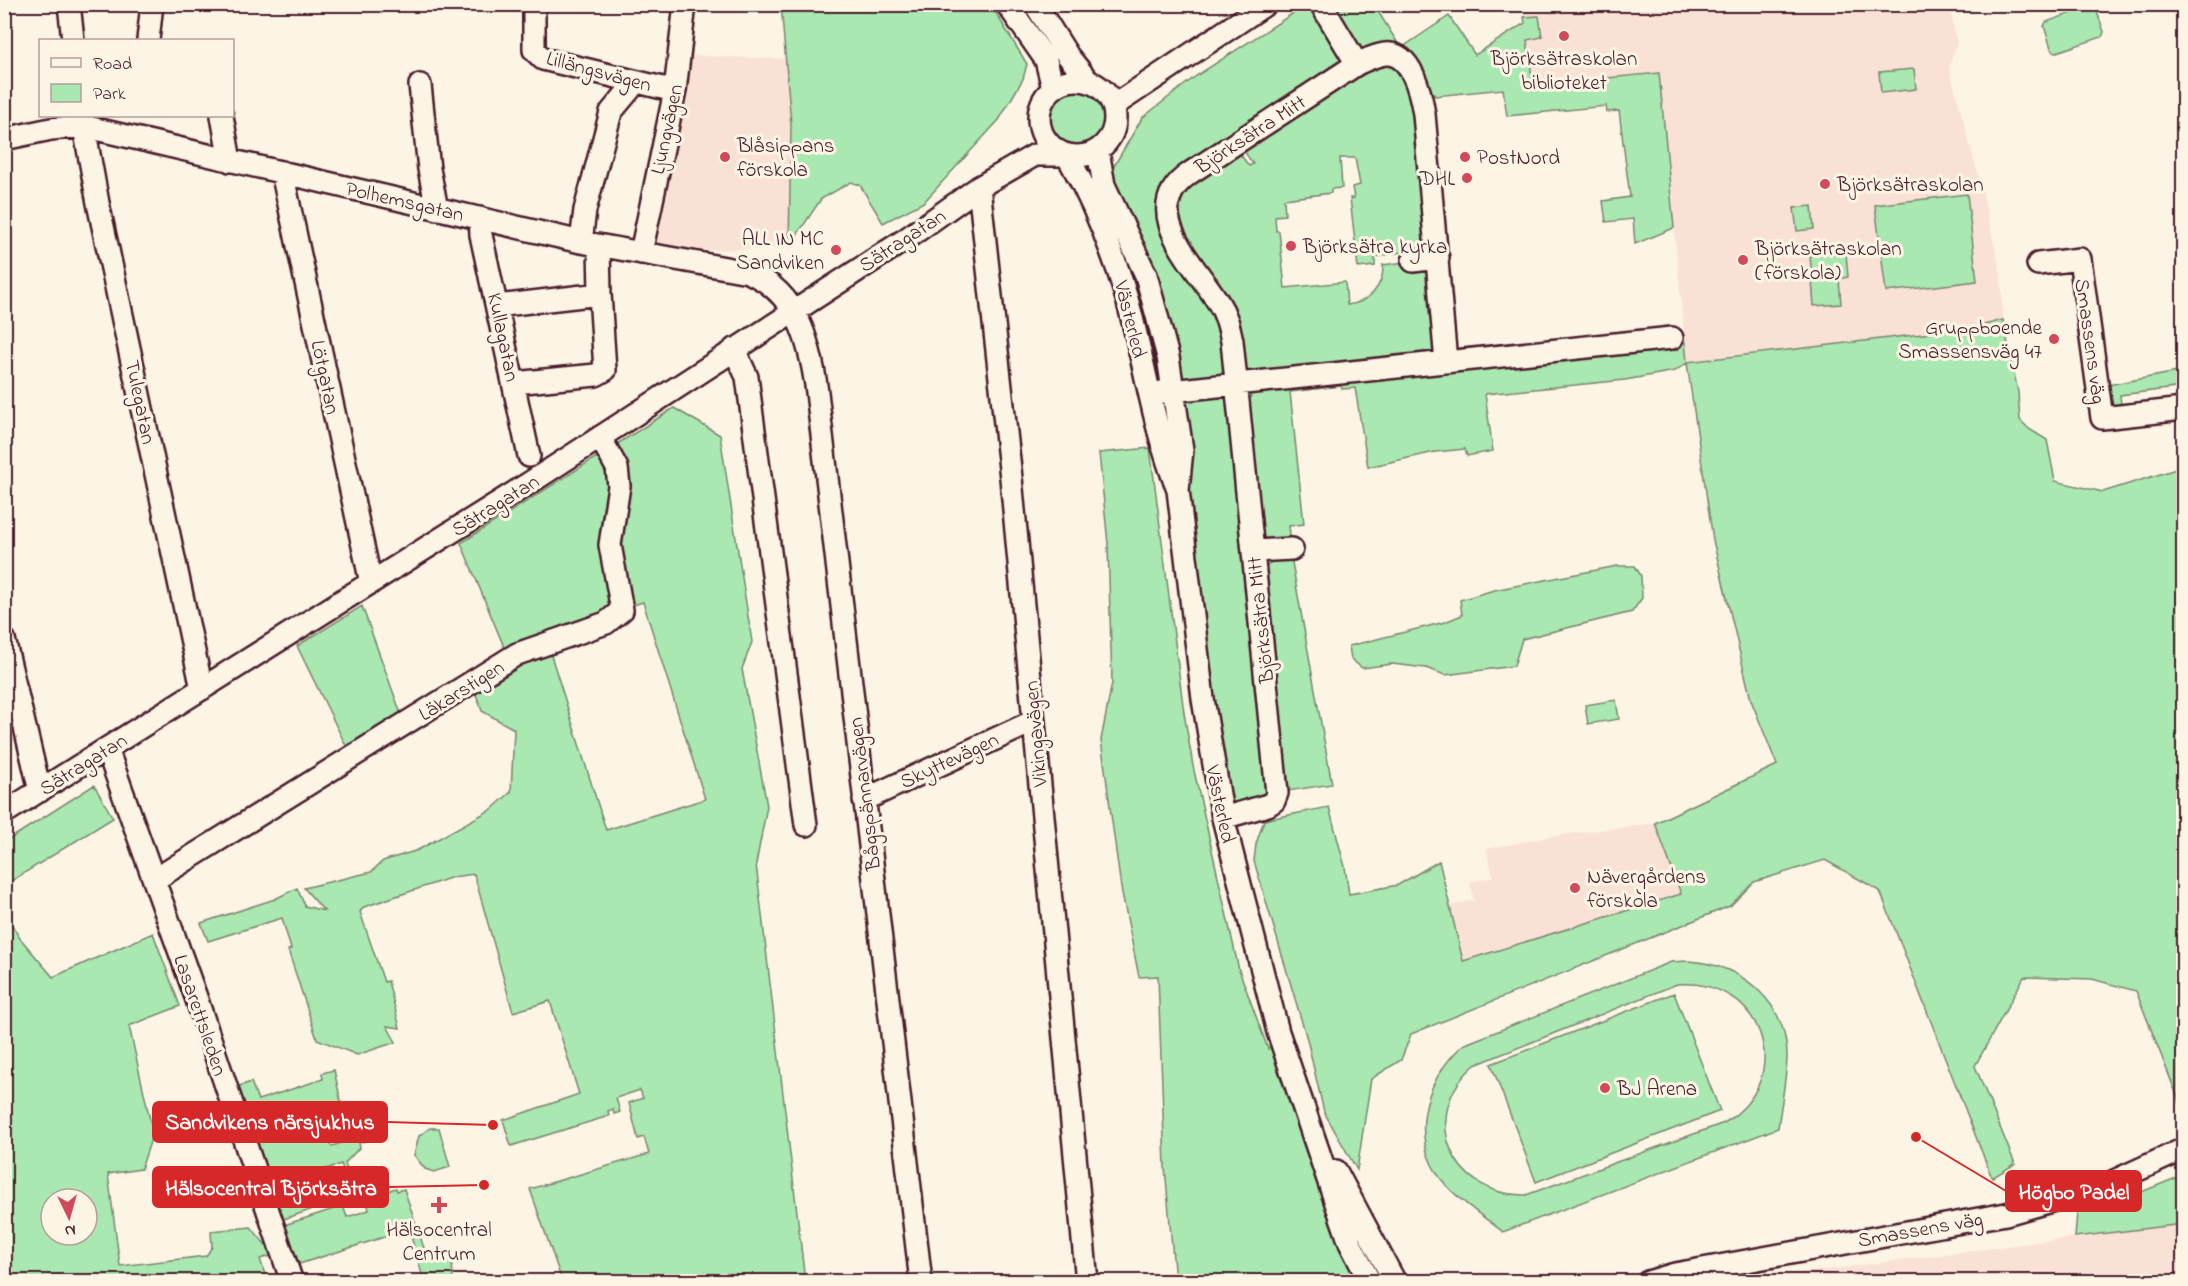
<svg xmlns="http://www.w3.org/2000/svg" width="2188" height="1286" font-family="'Indie Flower',sans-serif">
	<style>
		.built { fill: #f9e2d5 }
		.green { fill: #a9e8b0; stroke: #7a846e; stroke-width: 1.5; fill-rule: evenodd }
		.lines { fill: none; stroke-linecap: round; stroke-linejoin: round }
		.minor-casing { stroke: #4a1f2b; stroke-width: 26 }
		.minor { stroke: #fcf5e5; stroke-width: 21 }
		.poi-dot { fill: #d1495b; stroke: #fcf5e5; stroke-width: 2 }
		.labels { text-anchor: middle; stroke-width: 6; stroke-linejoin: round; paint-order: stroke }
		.poi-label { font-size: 21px; fill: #4a1f2b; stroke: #fcf5e5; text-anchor: start }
		.street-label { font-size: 21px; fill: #4a1f2b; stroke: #fcf5e5 }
		.leader { fill: none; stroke: #d62828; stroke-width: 2 }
		.callout-dot { fill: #d62828; stroke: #fcf5e5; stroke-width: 2 }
		.callout { fill: #d62828; stroke: #d62828; stroke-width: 2 }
		.callout-label { font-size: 22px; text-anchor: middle; font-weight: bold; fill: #fff }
	</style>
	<rect width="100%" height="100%" fill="#fcf5e5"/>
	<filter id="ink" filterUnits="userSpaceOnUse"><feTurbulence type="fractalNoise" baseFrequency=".0167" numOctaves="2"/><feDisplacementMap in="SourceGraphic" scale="12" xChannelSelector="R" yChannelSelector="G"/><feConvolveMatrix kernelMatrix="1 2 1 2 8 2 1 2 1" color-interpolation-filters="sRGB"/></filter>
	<g filter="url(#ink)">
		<path class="built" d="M1523 5H1949L1957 42 1949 67 1980 181 2001 275 2003 320 1973 328 1687 363 1659 74 1533 85Z
			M681 55 785 59 791 124 789 247 641 253Z
			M1655 823 1681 894 1462 961 1450 906 1474 900 1470 882 1493 877 1486 849 1553 836Z
			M2183 1224V1281L1734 1282 2075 1237Z"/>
		<path class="green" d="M781 5H991L1027 64 1023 79 999 120 924 202 883 223 860 185 851 182 821 199 789 247 791 124Z
			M1306 5H1374L1399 45 1163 200 1219 302 1277 793 1223 818 1168 357 1099 169 1114 166 1142 118 1196 76Z
			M2092 6 2096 9 2104 32 2102 37 2057 52 2052 51 2044 26 2046 22Z
			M1449 16 1475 55 1525 23 1524 17 1539 16 1542 37 1527 40 1533 85 1659 73 1674 228 1635 244 1633 219 1606 222 1603 201 1630 197 1619 111 1607 112 1606 106 1507 116 1503 89 1435 96 1403 47Z
			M1391 54 1414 77 1446 362 1243 383 1175 221V202L1192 185 1240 154 1249 166 1253 164 1244 151ZM1340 158H1355L1360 185 1352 187 1354 198H1350L1358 268 1375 266V257L1407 251 1413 261 1383 265C1384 287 1368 303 1347 305L1345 282 1285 288 1279 231H1276L1275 216 1285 215 1284 199 1331 193V189L1342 188Z
			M1914 69 1916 89 1881 93 1879 72Z
			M1039 118a38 38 0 1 1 76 0a38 38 0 1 1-76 0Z
			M1967 194 1977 281 1886 292 1875 205Z
			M1812 206 1814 229 1797 231 1794 208Z
			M1846 253 1848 277 1839 279 1841 304 1814 306 1810 255Z
			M2003 320 2018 392 2020 420 2029 429 2047 440 2055 481 2103 492 2176 469H2183V1111L2136 991 2092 979 2024 977 1975 1066 2015 1164 1992 1178 1880 891 1825 860 1754 882 1730 906 1411 1034 1401 1060 1371 1079 1357 1170 1324 1112 1307 1039 1254 861 1256 844 1264 820 1329 807 1345 867 1349 894 1398 885 1439 861 1463 961 1681 894 1655 823 1777 765 1751 700 1713 540 1687 363 1675 371 1625 380 1485 394 1493 451 1467 456 1465 449 1435 452 1368 467 1355 388 1342 389 1341 386 1290 392 1304 524 1289 526 1292 549 1261 551 1247 391 1463 364 1685 342 1687 362 1973 328Z
			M2183 371V387L2120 395 2122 416 2116 417 2097 387Z
			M674 408 720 435 752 642 742 669 767 806 756 864 805 1281H562L530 1189 649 1154 644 1137 638 1139 629 1103 643 1098 640 1090 616 1098 620 1112 614 1114 613 1109 608 1111 609 1116 511 1146 503 1120 579 1094 550 1001 513 1012 474 874 453 877 364 907 360 912 384 982 388 981 400 1028 387 1026 396 1042 357 1055 317 1039 288 950 291 949 282 918 208 941 201 923 275 899 297 888 305 906 324 911 304 888 371 872 383 861 418 850 492 809 511 792 514 729 482 711 472 683 509 659 461 543ZM643 602 705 799 606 830 544 633Z
			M1150 448 1184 713 1193 766 1239 970 1268 1049 1278 1032 1305 1109 1395 1281H1175L1165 1167 1158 976 1139 977 1121 888 1101 740 1112 683 1108 544 1099 453Z
			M1291 557 1332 784 1288 791 1265 567 1274 560Z
			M1617 566H1635L1641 576 1642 598 1632 612 1522 639 1514 666 1445 675 1426 668 1392 664 1362 668 1351 659 1349 646 1445 622 1462 615 1460 600 1494 590Z
			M362 606 405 725 352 758 297 646Z
			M1616 700 1619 719 1588 724 1585 705Z
			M94 785 113 818 5 885V842Z
			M4 911 19 937 53 977 153 933 180 1006 129 1026 153 1133 141 1169 108 1174 120 1266 206 1256 212 1247 211 1231 251 1227 274 1255 260 1259 267 1281H5ZM51 1199H87V1235H51Z
			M1688 961C1741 964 1787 1001 1787 1058 1786 1081 1781 1105 1778 1128L1503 1232C1484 1217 1462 1203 1446 1185 1407 1141 1423 1081 1463 1045L1671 962ZM1677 984C1762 977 1798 1078 1724 1123L1526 1195C1451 1197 1417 1114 1475 1065Z
			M1674 993 1720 1111 1536 1182 1491 1064Z
			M334 1070 343 1111 265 1114 273 1137C298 1133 312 1123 332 1146L381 1131 382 1135 359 1143 360 1147 345 1163 350 1179 373 1172 384 1185 281 1220 256 1142 234 1088 251 1082 258 1100 323 1079 322 1073ZM341 1164 347 1180 291 1198 286 1182Z
			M430 1128H439L450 1167 434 1172 425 1169 414 1155 419 1136Z
			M2183 1175V1224L2075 1237 2077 1212 2129 1197Z
			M396 1188 397 1191 404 1189 425 1251 452 1261 453 1281H424L408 1226 403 1231 293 1266 281 1226 343 1206 347 1217 369 1210 366 1198Z"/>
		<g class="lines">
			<g class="minor-casing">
				<path id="minor" d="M69 4 73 40
					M534 4V50L543 59 675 91
					M1007 4 1046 60 1053 88
					M1035 4 1068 56 1089 82
					M1321 4 1357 64
					M148 40 152 4
					M1039 118a38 38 0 1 1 76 0a38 38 0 1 1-76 0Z
					M420 85 429 169 437 209
					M1113 106 1266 4
					M82 116 98 203 202 689
					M222 116 230 161
					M4 139 51 129 83 126 581 242 748 272C798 293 810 342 817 392L921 1282
					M1098 151 1104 185 1146 275 1168 357 1182 450 1178 490 1203 699 1223 818 1278 1032 1337 1206 1350 1243 1370 1282
					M282 172 371 583
					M979 187 1011 478 1087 1282
					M480 218 481 235 529 456
					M581 242 585 210 611 112 636 82
					M599 246 600 294
					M641 253 675 91 685 4
					M1413 261 1438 258
					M2038 264 2080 259 2102 418 2184 409
					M497 306 600 294 605 370 596 375 514 383
					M734 349 747 377 806 825
					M1161 392 1672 338
					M1253 551 1292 549
					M4 639 40 791
					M107 749 197 1000 292 1282
					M864 800 1034 721
					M4 813 531 482 906 239 979 187 1035 155H1067C1093 201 1112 248 1127 299 1145 363 1153 428 1178 490
					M1223 818 1268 805 1274 801 1277 793 1232 341C1229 326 1226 314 1218 302 1194 263 1136 210 1190 173L1357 64C1366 60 1375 55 1385 54 1412 51 1421 95 1424 114L1446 362
					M154 880 517 654 606 623 622 610 610 545 619 486 617 468 600 437
					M1336 1171 1395 1282
					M1648 1282 1675 1274 2006 1214 2101 1187 2184 1149"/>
			</g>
			<use href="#minor" class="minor"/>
		</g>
	</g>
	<g class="poi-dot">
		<circle cx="1564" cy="36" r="6"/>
		<circle cx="725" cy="157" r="6"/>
		<circle cx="1465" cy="157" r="6"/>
		<circle cx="1467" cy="178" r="6"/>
		<circle cx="1825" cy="184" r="6"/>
		<circle cx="1291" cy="246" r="6"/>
		<circle cx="836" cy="250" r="6"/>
		<circle cx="1743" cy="260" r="6"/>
		<circle cx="2054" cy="339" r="6"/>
		<circle cx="1575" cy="888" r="6"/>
		<circle cx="1605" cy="1088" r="6"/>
		<path d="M436 1196h6v6h6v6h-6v6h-6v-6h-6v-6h6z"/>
	</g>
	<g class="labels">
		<g class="poi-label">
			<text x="1564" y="65" text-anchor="middle">Björksätraskolan<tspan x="1564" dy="24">biblioteket</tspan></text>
			<text x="737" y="152">Blåsippans<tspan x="737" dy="24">förskola</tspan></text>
			<text x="1477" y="164">PostNord</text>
			<text x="1455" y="185" text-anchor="end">DHL</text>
			<text x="1837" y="191">Björksätraskolan</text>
			<text x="824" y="245" text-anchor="end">ALL IN MC<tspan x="824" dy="24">Sandviken</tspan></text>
			<text x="1303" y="253">Björksätra kyrka</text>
			<text x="1755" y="255">Björksätraskolan<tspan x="1755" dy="24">(förskola)</tspan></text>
			<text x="2042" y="334" text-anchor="end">Gruppboende<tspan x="2042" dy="24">Smassensväg 47</tspan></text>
			<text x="1587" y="883">Nävergårdens<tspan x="1587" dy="24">förskola</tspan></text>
			<text x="1617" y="1095">BJ Arena</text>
			<text x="439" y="1236" text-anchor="middle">Hälsocentral<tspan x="439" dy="24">Centrum</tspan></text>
		</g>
		<g class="street-label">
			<text transform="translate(599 71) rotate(15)" y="7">Lillängsvägen</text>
			<text transform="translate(666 129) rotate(-78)" y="7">Ljungvägen</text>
			<text transform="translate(1250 134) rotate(-33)" y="7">Björksätra Mitt</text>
			<text transform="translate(405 201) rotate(13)" y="7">Polhemsgatan</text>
			<text transform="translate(902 240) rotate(-33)" y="7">Sätragatan</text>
			<text transform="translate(1131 319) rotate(76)" y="7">Västerled</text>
			<text transform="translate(504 337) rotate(78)" y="7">Kullagatan</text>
			<text transform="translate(2091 341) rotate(82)" y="7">Smassens väg</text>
			<text transform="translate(326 377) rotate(78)" y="7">Lötgatan</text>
			<text transform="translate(141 402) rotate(78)" y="7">Tulegatan</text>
			<text transform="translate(495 505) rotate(-32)" y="7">Sätragatan</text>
			<text transform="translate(1260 620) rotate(-96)" y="7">Björksätra Mitt</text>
			<text transform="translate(461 690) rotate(-32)" y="7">Läkarstigen</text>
			<text transform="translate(1035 734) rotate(-95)" y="7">Vikingavägen</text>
			<text transform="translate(949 760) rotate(-25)" y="7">Skyttevägen</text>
			<text transform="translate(83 764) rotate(-32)" y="7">Sätragatan</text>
			<text transform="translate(864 794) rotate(-97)" y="7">Bågspännarvägen</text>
			<text transform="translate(1221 804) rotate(78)" y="7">Västerled</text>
			<text transform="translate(201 1015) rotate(71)" y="7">Lasarettsleden</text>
			<text transform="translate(1920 1229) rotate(-10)" y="7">Smassens väg</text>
		</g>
	</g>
	<path class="leader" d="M493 1125L387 1122M484 1185L388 1187M1916 1137L2006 1191"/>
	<g class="callout-dot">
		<circle cx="493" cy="1125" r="6"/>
		<circle cx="484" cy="1185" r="6"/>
		<circle cx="1916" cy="1137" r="6"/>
	</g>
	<g class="callout">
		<rect x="153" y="1102" width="234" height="40" rx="6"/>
		<rect x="153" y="1167" width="235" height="40" rx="6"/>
		<rect x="2006" y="1171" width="135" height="40" rx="6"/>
	</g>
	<g class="callout-label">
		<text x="270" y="1129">Sandvikens närsjukhus</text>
		<text x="271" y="1195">Hälsocentral Björksätra</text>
		<text x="2074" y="1199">Högbo Padel</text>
	</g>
	<rect width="2188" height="1286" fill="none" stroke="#fcf5e5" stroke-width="24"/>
	<rect x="12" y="12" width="2164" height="1262" fill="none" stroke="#4a1f2b" stroke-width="2" filter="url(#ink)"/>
	<rect x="39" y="39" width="195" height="78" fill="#fcf5e5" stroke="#b59f9b" stroke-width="1.5"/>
	<rect x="51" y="58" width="30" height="9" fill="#fcf5e5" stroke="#b59f9b" stroke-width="1.5"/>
	<text x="93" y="69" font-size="18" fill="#4a1f2b">Road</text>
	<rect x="51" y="84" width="30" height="18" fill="#a9e8b0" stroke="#b59f9b" stroke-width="1.5"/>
	<text x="93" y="99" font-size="18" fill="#4a1f2b">Park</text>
	<g transform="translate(69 1217) rotate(175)"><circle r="28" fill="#fcf5e5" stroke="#b59f9b" stroke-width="1.5"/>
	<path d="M0-4.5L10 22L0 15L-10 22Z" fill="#d1495b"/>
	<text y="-9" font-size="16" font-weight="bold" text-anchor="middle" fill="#4a1f2b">N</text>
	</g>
</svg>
